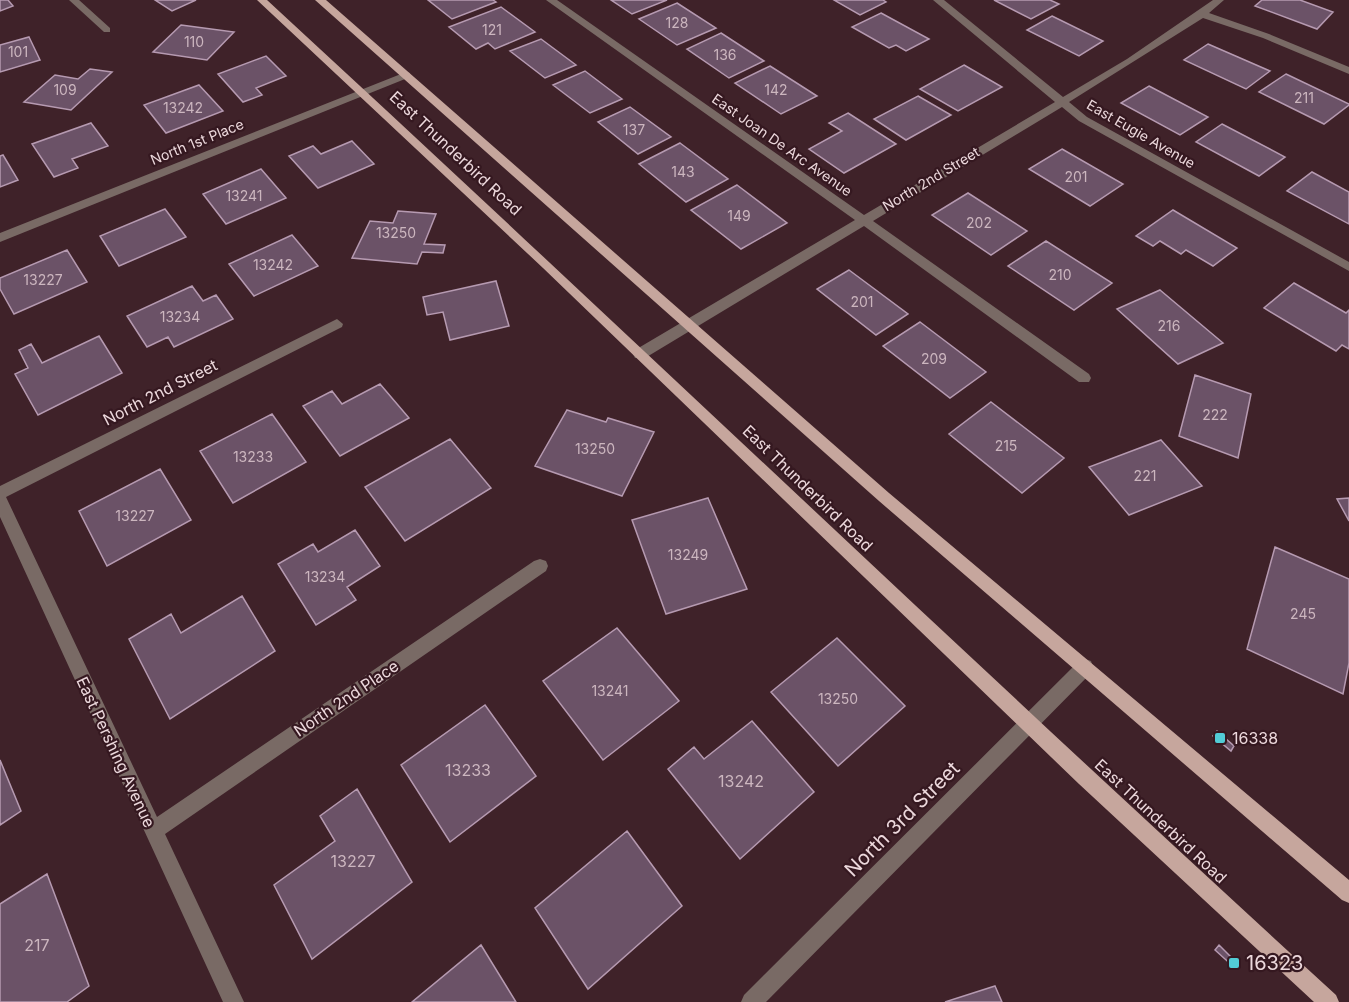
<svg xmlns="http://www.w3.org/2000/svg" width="1349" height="1002" font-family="Inter,sans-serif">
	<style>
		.building { fill: #6b5267; stroke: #b69ab1; stroke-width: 1.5 }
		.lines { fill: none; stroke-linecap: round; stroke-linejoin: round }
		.minor { fill: #796a65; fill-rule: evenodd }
		.major { fill: #c6a69d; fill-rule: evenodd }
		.poi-dot { fill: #52ccd6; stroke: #351820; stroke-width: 2 }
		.labels { text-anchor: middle; stroke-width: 4.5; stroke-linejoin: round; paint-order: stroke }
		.number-label { font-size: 14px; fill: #ccb6bf }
		.far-street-label { font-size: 14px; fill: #ecd8dc; stroke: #351820 }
		.street-label { font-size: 16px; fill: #ecd8dc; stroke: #351820 }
		.poi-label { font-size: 16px; fill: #ecd8dc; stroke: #351820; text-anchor: start }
		.near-number-label { font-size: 16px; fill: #ccb6bf }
		.near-street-label { font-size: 20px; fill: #ecd8dc; stroke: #351820 }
		.near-poi-label { font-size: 20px; fill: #ecd8dc; stroke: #351820; text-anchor: start }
	</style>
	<rect width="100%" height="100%" fill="#3f2229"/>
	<path class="building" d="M0 0H8L13 6 0 11Z
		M155 0H196L172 11Z
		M428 0H493L496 2 452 19Z
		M611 0H667L632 14Z
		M834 0H883L886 2 860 15Z
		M994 0H1050L1059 4 1031 19Z
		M1262 0H1300L1333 12 1317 29 1255 6Z
		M677 3 716 28 677 45 639 19Z
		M501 7 535 32 495 49 488 43 476 49 449 27Z
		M881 13 929 39 906 51 896 45 889 48 852 27Z
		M1052 16 1103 41 1079 56 1027 30Z
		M181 25 234 32 207 60 153 52Z
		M721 33 764 61 729 78 687 49Z
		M29 37 40 60 0 72V45Z
		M541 39 576 65 545 78 510 51Z
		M1208 44 1270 71 1246 89 1184 60Z
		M266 56 286 76 256 88 262 95 243 102 218 74Z
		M964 65 1002 87 958 111 920 89Z
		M770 66 817 96 781 114 735 83Z
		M90 69 112 72 71 110 24 102 55 75 78 79Z
		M585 71 622 99 590 113 553 85Z
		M1286 74 1349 104V105L1324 124 1259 92Z
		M199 85 223 111 166 133 144 105Z
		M1149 86 1208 117 1180 135 1121 103Z
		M918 96 951 115 906 140 874 119Z
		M630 107 671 137 638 154 598 122Z
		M848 113 896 144 844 173 809 149 842 131 829 123Z
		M91 123 108 146 72 159 78 168 54 177 32 144Z
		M1222 124 1285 157 1259 176 1196 142Z
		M352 141 374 164 318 188 289 156 313 146 321 154Z
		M680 143 728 179 686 202 639 164Z
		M1062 149 1123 184 1090 206 1029 169Z
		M3 155 18 180 0 187V156Z
		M261 169 286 198 226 224 203 194Z
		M1312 172 1349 192V224L1287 191Z
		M737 185 787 223 741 249 691 210Z
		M968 193 1027 231 991 255 932 215Z
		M165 209 186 237 119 266 100 236Z
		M1173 210 1237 248 1213 266 1186 250 1181 254 1160 241 1153 246 1136 236Z
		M398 211 436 214 424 244 445 245 443 253 422 252 417 264 352 258 370 221 393 223Z
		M292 235 318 266 254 296 229 264Z
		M1046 241 1112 283 1074 310 1008 266Z
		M67 250 87 282 14 314 0 289V278Z
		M849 270 908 314 876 335 817 289Z
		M496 281 509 326 450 340 443 312 427 315 423 297Z
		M1294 283 1346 313 1349 310V349L1342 345 1336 351 1264 308Z
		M192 286 203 301 216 295 233 319 174 347 168 337 147 347 127 316Z
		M1160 290 1223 343 1178 364 1117 309Z
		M920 322 986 372 950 398 883 346Z
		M99 336 122 373 38 415 15 374 28 368 19 350 31 344 42 363Z
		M1195 375 1251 394 1238 458 1179 436Z
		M380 384 409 418 340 456 303 406 332 391 342 404Z
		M991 402 1064 458 1022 493 949 434Z
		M567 410 606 422 608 418 654 432 622 496 535 466Z
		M272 414 306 462 233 503 200 451Z
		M450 439 491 488 405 541 365 487Z
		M1161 440 1202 486 1129 515 1089 467Z
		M160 469 191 520 107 566 79 511Z
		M708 498 747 589 666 614 632 520Z
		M1349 498V521L1337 499Z
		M355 530 380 566 347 587 356 600 316 625 278 564 313 544 318 552Z
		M1275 547 1349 579V663L1343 694 1247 649Z
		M242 596 275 651 170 719 129 639 171 614 181 633Z
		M617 628 679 701 603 760 543 681Z
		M837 638 905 706 838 766 771 692Z
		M485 705 536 776 450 842 401 765Z
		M752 721 814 792 740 859 668 769 694 747 704 759Z
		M1217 731 1234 746 1231 751 1213 736Z
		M0 760 21 811 0 825Z
		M357 789 412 882 312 959 274 885 335 841 320 816Z
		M627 831 682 906 588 989 535 908Z
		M47 874 89 986 67 1002H0V904Z
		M481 945 516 1002H412Z
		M1219 945 1239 965 1236 969 1215 950Z
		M995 986 1002 1002H945Z"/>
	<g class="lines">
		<path class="minor" d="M69 0H79L110 28V32H104Z
			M546 0H557L864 215 1055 102 933 0H944L1063 97 1127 59 1213 0H1224L1209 13 1269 34 1349 67V74L1263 38 1203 18 1069 102 1087 117 1349 262V271L1079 121 1062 107 873 221 1089 374 1091 378 1089 382H1079L864 226 645 358H635L633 354 635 350 855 220Z
			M406 72 410 73V77L0 242V233Z
			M337 319 343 324 342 327 6 497 157 817 534 561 540 559 546 561 548 566 546 571 165 834 244 1002H223L0 517V486Z
			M1085 659 1091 661 1093 667 1091 673 766 1002H741L744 995 1079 661Z"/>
		<path class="major" d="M257 0H267C625 330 977 667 1336 995L1339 1002H1314L1079 784 543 268Z
			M315 0H326L889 493 1349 880V903L1342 900 879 501Z"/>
	</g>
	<g class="poi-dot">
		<rect x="1214" y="732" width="12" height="12" rx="3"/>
		<rect x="1228" y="957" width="12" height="12" rx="3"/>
	</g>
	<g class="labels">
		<g class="number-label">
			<text x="677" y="28">128</text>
			<text x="492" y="35">121</text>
			<text x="194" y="47">110</text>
			<text x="18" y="57">101</text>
			<text x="725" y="60">136</text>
			<text x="65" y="95">109</text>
			<text x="776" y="95">142</text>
			<text x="1304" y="103">211</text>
			<text x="183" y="113">13242</text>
			<text x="634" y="135">137</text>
			<text x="683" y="177">143</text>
			<text x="1076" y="182">201</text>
			<text x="244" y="201">13241</text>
			<text x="739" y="221">149</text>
			<text x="979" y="228">202</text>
			<text x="396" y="238">13250</text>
			<text x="273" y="270">13242</text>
			<text x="1060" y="280">210</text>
			<text x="43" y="285">13227</text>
			<text x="862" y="307">201</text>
			<text x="180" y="322">13234</text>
			<text x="1169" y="331">216</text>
			<text x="934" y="364">209</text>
			<text x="1215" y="420">222</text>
			<text x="1006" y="451">215</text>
			<text x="595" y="454">13250</text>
			<text x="253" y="462">13233</text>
			<text x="1145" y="481">221</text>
			<text x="135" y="521">13227</text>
			<text x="688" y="560">13249</text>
			<text x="325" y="582">13234</text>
			<text x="1303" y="619">245</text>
			<text x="610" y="696">13241</text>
			<text x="838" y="704">13250</text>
		</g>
		<g class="far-street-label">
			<text transform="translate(1141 134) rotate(30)" y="5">East Eugie Avenue</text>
			<text transform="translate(197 142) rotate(-22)" y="5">North 1st Place</text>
			<text transform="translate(782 145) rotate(35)" y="5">East Joan De Arc Avenue</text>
			<text transform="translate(931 179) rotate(-31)" y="5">North 2nd Street</text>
		</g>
		<g class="street-label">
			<text transform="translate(456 153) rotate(43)" y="6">East Thunderbird Road</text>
			<text transform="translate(160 392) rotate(-27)" y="6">North 2nd Street</text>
			<text transform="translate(808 488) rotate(44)" y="6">East Thunderbird Road</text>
			<text transform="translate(346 698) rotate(-34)" y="6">North 2nd Place</text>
			<text transform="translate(116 752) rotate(65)" y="6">East Pershing Avenue</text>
			<text transform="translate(1161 821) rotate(43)" y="6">East Thunderbird Road</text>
		</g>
		<g class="poi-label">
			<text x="1232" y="744">16338</text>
		</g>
		<g class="near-number-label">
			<text x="468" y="776">13233</text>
			<text x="741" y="787">13242</text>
			<text x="353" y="867">13227</text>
			<text x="37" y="951">217</text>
		</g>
		<g class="near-street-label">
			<text transform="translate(902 819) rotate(-45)" y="7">North 3rd Street</text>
		</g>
		<g class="near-poi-label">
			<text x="1246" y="970">16323</text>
		</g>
	</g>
</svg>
